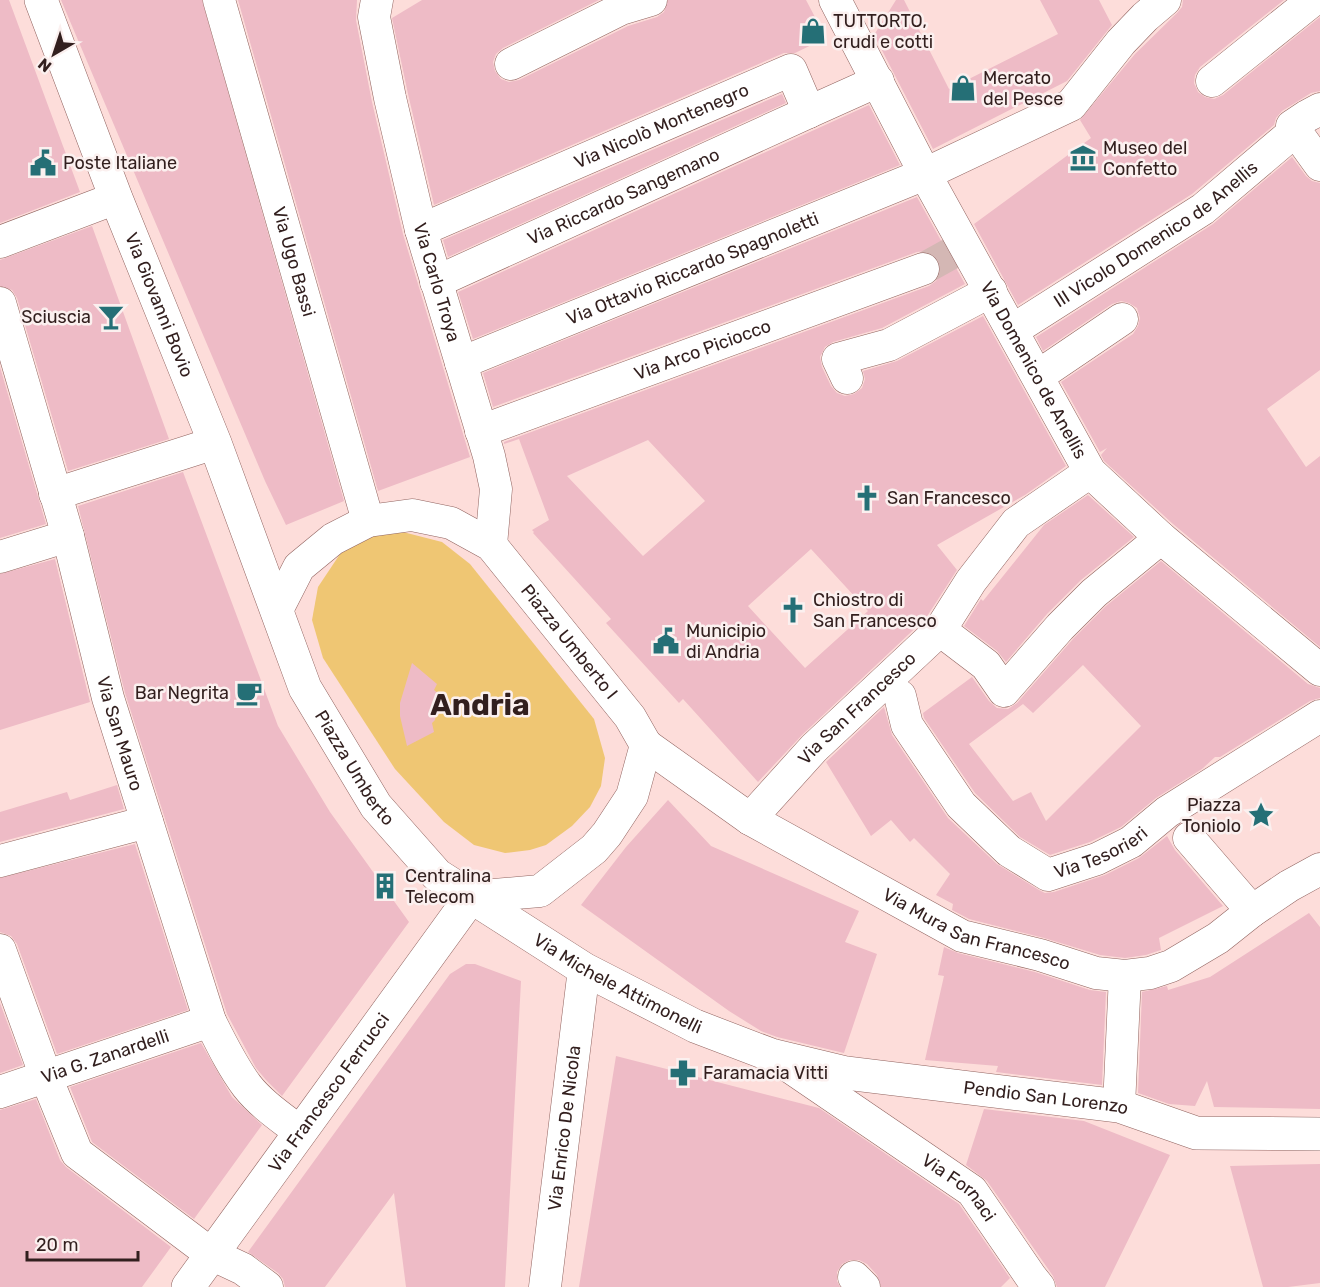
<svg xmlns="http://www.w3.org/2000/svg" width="1320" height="1287" font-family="Rubik,sans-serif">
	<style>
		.green { fill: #efc673 }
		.building { fill: #eebbc6; fill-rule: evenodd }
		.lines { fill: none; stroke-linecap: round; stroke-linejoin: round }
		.street-tunnel { stroke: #d4b7b4; stroke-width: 32; stroke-dasharray: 32 16; stroke-linecap: butt }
		.street-casing { stroke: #916460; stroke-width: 33 }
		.secondary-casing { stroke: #916460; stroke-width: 34 }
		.street { stroke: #fff; stroke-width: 32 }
		.secondary { stroke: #fff; stroke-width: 33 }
		.labels { text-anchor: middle; stroke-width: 5; stroke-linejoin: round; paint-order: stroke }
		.poi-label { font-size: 18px; fill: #321f1e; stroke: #fbf0ef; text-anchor: start }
		.street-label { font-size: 18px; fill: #321f1e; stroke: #fbf0ef }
		.town-label { font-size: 30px; font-weight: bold; fill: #321f1e; stroke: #fbf0ef }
	</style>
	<rect width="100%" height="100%" fill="#fdddda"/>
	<path class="green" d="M399 531 442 542 470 564 594 719 605 758 601 786 590 807 572 826 546 845 530 850 505 853 474 845 444 822 395 769 323 658 312 620 318 587 342 551 364 537Z"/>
	<path class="building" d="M0 0H9L80 192 0 223Z
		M61 0H202L344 501 286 525 265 481Z
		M238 0H357L356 20 372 102 403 234 470 457 378 491Z
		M422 0H599L503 48 496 54 493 62 495 71 501 79 509 82 519 80 628 26 657 17 664 12 668 0H806L826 38 795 53H784L434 205 408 94 392 18Z
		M896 0H904L949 89 1058 34 1040 0H1099L1112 25 1067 81 933 149 874 35Z
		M1183 0H1284L1200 67 1195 75 1194 83 1198 92 1205 97 1214 99 1223 95 1320 17V91L1311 93 1282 111 1276 118 1274 125 1192 194 1018 305 974 224 1091 138 1080 120 1135 54 1177 13 1182 7Z
		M782 94 786 103 448 257 443 240Z
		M869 105 900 165 473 339 458 292Z
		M1292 157 1306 176 1312 181 1320 183V370L1267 409 1306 467 1320 456V647L1173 524 1104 461 1101 455 1107 448 1100 452 1061 382 1133 334 1138 326 1140 318 1137 308 1129 303 1121 301 1112 304 1043 351 1036 337 1213 224Z
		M917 197 965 284 882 328 833 342 825 347 820 357 822 367 831 386 837 393 845 396 854 394 862 388 865 379 863 371 897 361 983 316 1066 466 1025 495 937 545 957 570 926 618 802 735 758 782 683 699 679 703 627 646 606 623 611 619 533 533 534 532 532 530 549 520 519 439 504 444V442L929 286 936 281 941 273 940 262 934 255 927 251 917 252 493 407 483 373ZM648 440 705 501 643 556 567 476ZM811 549 868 611 805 668 748 606Z
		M92 226 169 439 68 471 17 298 12 290 0 286V260Z
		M0 367 46 524 0 538Z
		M183 472 278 726 330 812 409 922 282 1096 266 1080 256 1068 227 1014 125 693 78 506Z
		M1088 495 1134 537 1081 580 1047 614 1006 662 997 651 964 626 981 599 983 601 1044 525Z
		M55 559 90 702 0 730V574Z
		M1161 561 1308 684 1320 688V698L1310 701 1220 757H1215L1202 769 1156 798 1121 827 1090 842 1050 855 1020 837 975 793 924 718 923 713 972 677 989 701 997 708 1008 709 1017 703 1073 639 1106 606ZM1083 665 1141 726 1046 821 1031 792 1013 801 969 744 1023 704 1033 713Z
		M412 663 437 684 434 690 439 694 435 720 432 723 434 732 407 746 400 716V703Z
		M884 707 892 735 948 818 997 864 1039 890 1045 893 1054 892 1105 875 1139 858 1167 836 1175 850 1223 906 1159 938 1161 950 1146 955 1125 958 1100 955 1044 938 969 919 952 910 953 904 936 895 950 874 914 838 910 842 891 820 871 836 826 762Z
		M117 785 124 809 0 842V812L67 792 70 800Z
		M668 800 711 846 859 911 845 942 877 954 844 1053 777 1037 761 1031 729 1011 581 905 626 847Z
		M135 844 188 1010 57 1054 17 944 11 936 0 932V878Z
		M1309 913 1320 927V1109L1214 1107 1207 1081 1195 1106 1169 1104 1138 1093 1142 992 1167 986 1168 990 1210 977Z
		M944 947 958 953 1035 972 1090 990 1106 992 1102 1085 996 1072 998 1066 925 1060 944 976 938 975Z
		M466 964H475L521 981 505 1287H406L394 1193 325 1287H285L283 1279 278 1273 248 1252 450 974Z
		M0 1003 23 1065 0 1073Z
		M201 1043 232 1097 262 1125 194 1219 92 1142 70 1087Z
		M616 1056 819 1108 959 1204 1010 1278 1001 1287H881L877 1275 867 1264 859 1260H850L842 1264 837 1272V1281L840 1287H579Z
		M36 1099 60 1160 66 1167 171 1247 142 1287H0V1110Z
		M984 1109 1084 1121 1170 1155 1105 1287H1057L1053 1276 987 1181 966 1165Z
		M1320 1164V1283L1288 1287H1263L1230 1166Z"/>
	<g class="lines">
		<path class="street-tunnel" d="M923 269 966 245"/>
		<g class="street-casing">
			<g id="street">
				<path id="s1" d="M219 0 368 521"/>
				<path id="s2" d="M377 0 374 17 390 98 421 230 489 456 496 489 491 545"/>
				<path id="s3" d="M835 0 925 174 1090 472 1161 538 1320 670"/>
				<path d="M511 64 621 9 651 0"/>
				<path d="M1212 81 1313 0"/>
				<path d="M1320 109 1307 116 1292 126 1320 165"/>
				<path id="s4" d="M421 230 791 70 809 112 878 81"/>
				<path d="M0 242 116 198"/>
				<path id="s5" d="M436 282 809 112"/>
				<path id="s6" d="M0 303 68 536 108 698 210 1021C221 1043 232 1066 247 1086 261 1104 282 1118 300 1132"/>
				<path id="s7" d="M1013 330 1203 209 1295 131"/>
				<path id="s8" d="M461 363 925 174 1071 105 1121 42 1145 17 1165 0"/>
				<path d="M1038 376 1122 319"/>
				<path d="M847 378 838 359 889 345 991 291"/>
				<path id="s9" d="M481 431 923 269"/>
				<path d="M55 494 215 443"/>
				<path d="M0 557 68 536"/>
				<path id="s10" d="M277 610 299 567 333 539 368 521 412 515 451 523 491 545 630 717 646 745 632 796 607 834 594 849 540 891 471 897"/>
				<path d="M940 630 986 665 1004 691 1060 627 1094 593 1161 538"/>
				<path id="s11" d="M900 696 907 725 961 805 1009 851 1048 875 1097 859 1131 842 1167 812 1320 716"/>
				<path id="s12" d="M646 745 750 819 962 936 1040 955 1096 973 1125 976 1150 973 1171 966 1218 938 1252 911 1289 886 1320 869"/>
				<path id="s13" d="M750 819 814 748 940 630 971 581 1016 523 1090 472"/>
				<path d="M1189 838 1252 911"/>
				<path d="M0 861 147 822"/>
				<path d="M0 950 46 1077 77 1153 211 1254 243 1269 267 1287"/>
				<path id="s14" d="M777 1058 972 1191 1031 1277 1039 1287"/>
				<path id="s15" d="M0 1092 210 1021"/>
				<path d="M1119 1106 1125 976"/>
				<path d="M854 1277 864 1287"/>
				<path id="s16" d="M545 1287 584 969"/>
			</g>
		</g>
		<g class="secondary-casing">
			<g id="secondary">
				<path id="s17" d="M41 0 116 198 215 443 305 688 376 806 437 875 584 969 695 1026 771 1055 846 1073 1119 1106 1196 1133 1320 1134"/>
				<path id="s18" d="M188 1287 471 897"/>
			</g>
		</g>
		<use href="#street" class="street"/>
		<use href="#secondary" class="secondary"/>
	</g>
	<defs>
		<g id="shop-bare" transform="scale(2.07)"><path d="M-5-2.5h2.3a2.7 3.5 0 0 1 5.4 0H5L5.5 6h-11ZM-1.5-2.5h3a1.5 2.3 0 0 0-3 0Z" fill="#256f76" stroke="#fbf0ef" stroke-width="2.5" paint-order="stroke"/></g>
		<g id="museum-bare" transform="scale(2.07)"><path d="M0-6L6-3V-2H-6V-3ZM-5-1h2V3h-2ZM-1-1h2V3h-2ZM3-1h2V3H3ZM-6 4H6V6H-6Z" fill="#256f76" stroke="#fbf0ef" stroke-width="2.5" paint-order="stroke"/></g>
		<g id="civic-bare" transform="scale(2.07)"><path d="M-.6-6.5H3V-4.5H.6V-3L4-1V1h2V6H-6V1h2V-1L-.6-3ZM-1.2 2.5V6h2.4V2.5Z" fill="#256f76" stroke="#fbf0ef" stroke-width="2.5" paint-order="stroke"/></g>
		<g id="bar-bare" transform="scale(2.07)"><path d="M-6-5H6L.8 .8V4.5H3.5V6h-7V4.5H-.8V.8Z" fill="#256f76" stroke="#fbf0ef" stroke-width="2.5" paint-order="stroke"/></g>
		<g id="church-bare" transform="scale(2.07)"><path d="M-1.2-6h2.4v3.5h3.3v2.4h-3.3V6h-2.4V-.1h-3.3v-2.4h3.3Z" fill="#256f76" stroke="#fbf0ef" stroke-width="2.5" paint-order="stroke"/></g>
		<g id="cafe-bare" transform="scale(2.07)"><path d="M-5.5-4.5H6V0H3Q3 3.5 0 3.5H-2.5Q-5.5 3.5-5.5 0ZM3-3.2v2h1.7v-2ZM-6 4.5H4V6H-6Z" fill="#256f76" stroke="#fbf0ef" stroke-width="2.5" paint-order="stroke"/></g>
		<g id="sight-bare" transform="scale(2.07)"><path d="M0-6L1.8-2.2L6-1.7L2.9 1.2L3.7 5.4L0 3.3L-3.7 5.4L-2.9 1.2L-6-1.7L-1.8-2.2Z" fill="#256f76" stroke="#fbf0ef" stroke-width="2.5" paint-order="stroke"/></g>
		<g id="building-bare" transform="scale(2.07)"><path d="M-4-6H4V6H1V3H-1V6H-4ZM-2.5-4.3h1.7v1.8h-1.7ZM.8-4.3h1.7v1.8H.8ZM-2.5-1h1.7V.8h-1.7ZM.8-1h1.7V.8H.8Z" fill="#256f76" stroke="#fbf0ef" stroke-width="2.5" paint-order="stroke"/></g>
		<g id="pharmacy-bare" transform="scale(2.07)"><path d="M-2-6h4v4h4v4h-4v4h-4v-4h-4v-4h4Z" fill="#256f76" stroke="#fbf0ef" stroke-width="2.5" paint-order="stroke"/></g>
	</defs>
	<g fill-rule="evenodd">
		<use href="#shop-bare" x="813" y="31"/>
		<use href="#shop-bare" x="963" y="88"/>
		<use href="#museum-bare" x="1083" y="158"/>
		<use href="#civic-bare" x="43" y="163"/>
		<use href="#bar-bare" x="111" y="317"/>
		<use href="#church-bare" x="867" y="498"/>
		<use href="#church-bare" x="793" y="610"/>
		<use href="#civic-bare" x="666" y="641"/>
		<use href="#cafe-bare" x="249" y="693"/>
		<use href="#sight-bare" x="1261" y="815"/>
		<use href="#building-bare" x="385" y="886"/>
		<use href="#pharmacy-bare" x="683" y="1073"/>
	</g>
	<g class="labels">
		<g class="poi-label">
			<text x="833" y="27">TUTTORTO,<tspan x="833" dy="21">crudi e cotti</tspan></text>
			<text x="983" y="84">Mercato<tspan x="983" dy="21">del Pesce</tspan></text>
			<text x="1103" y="154">Museo del<tspan x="1103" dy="21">Confetto</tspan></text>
			<text x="63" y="169">Poste Italiane</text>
			<text x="91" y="323" text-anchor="end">Sciuscia</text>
			<text x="887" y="504">San Francesco</text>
			<text x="813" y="606">Chiostro di<tspan x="813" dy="21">San Francesco</tspan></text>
			<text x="686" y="637">Municipio<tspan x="686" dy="21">di Andria</tspan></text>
			<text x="229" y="699" text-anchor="end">Bar Negrita</text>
			<text x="1241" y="811" text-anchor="end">Piazza<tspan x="1241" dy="21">Toniolo</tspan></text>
			<text x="405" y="882">Centralina<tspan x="405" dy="21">Telecom</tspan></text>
			<text x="703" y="1079">Faramacia Vitti</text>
		</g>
		<g class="street-label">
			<text dy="6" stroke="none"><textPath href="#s4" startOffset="262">Via Nicolò Montenegro</textPath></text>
			<text dy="6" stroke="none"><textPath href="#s5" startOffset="206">Via Riccardo Sangemano</textPath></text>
			<text dy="6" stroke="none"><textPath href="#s7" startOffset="172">III Vicolo Domenico de Anellis</textPath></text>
			<text dy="6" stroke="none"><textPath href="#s1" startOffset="272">Via Ugo Bassi</textPath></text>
			<text dy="6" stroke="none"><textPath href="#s8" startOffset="250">Via Ottavio Riccardo Spagnoletti</textPath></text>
			<text dy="6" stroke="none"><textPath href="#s2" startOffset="290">Via Carlo Troya</textPath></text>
			<text dy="6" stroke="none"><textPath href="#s17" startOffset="327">Via Giovanni Bovio</textPath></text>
			<text dy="6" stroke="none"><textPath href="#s9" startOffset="236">Via Arco Piciocco</textPath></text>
			<text dy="6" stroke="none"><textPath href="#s3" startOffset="420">Via Domenico de Anellis</textPath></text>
			<text dy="6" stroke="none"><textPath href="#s10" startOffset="386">Piazza Umberto I</textPath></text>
			<text dy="6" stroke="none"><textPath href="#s13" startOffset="154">Via San Francesco</textPath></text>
			<text dy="6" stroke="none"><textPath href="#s6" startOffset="447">Via San Mauro</textPath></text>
			<text dy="6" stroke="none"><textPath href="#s17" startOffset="831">Piazza Umberto</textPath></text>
			<text dy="6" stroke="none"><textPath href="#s11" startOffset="296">Via Tesorieri</textPath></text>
			<text dy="6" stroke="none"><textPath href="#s12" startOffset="381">Via Mura San Francesco</textPath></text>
			<text dy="6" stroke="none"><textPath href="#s17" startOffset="1178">Via Michele Attimonelli</textPath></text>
			<text dy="6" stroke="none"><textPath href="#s15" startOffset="111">Via G. Zanardelli</textPath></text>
			<text dy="6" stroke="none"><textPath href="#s18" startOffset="240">Via Francesco Ferrucci</textPath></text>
			<text dy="6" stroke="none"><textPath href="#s17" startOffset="1626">Pendio San Lorenzo</textPath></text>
			<text dy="6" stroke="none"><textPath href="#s16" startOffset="160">Via Enrico De Nicola</textPath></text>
			<text dy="6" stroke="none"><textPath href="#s14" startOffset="224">Via Fornaci</textPath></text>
		</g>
		<g class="town-label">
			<text x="480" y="715">Andria</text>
		</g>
	</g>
	<g transform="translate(54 54) rotate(219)" stroke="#fbf0ef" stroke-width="4.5" paint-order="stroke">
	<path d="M0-4.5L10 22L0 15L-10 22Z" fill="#321f1e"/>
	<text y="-9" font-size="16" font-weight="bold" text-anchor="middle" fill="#321f1e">N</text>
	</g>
	<path d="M27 1251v9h111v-9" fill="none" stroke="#321f1e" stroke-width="3"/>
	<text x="36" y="1251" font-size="18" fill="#321f1e" stroke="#fbf0ef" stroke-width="4.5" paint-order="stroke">20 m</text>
</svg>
